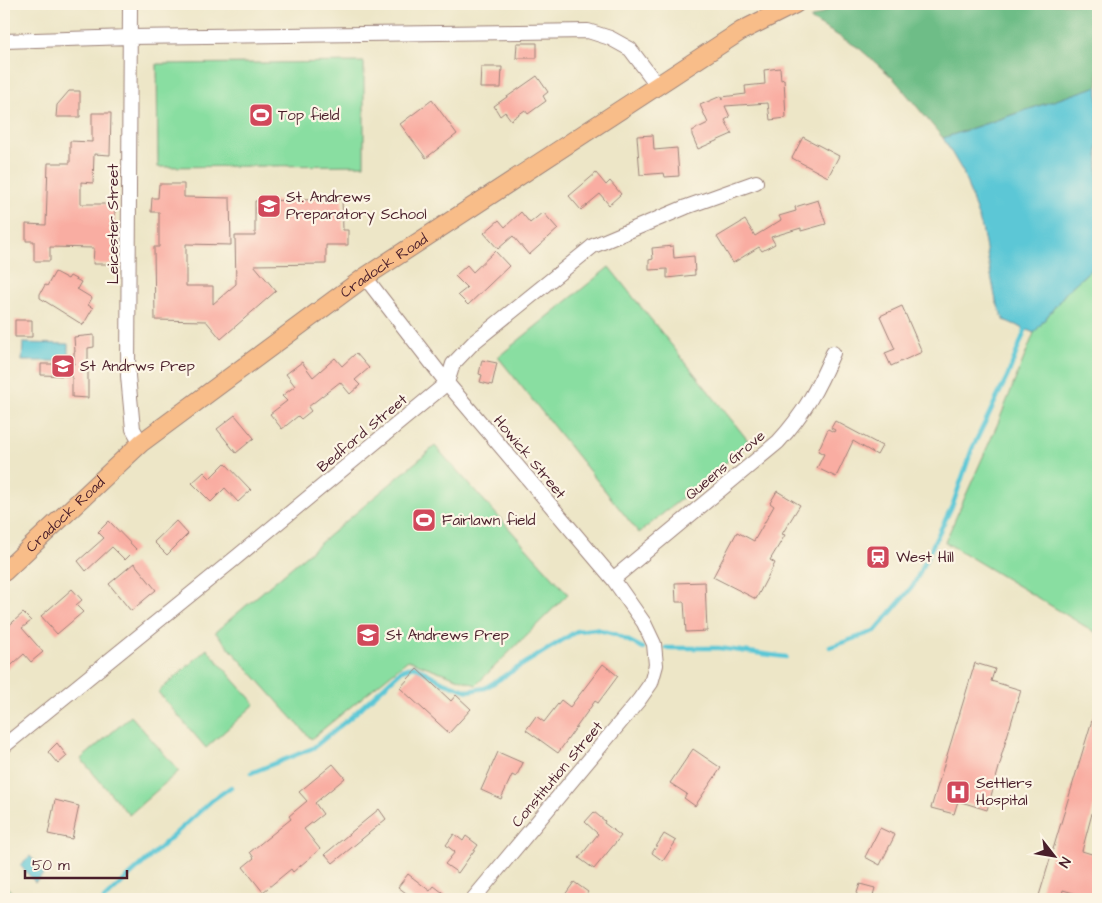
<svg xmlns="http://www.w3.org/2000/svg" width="1102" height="903" font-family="'Architects Daughter',sans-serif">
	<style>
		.green { fill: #89dea1; stroke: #6a7e66 }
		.forest { fill: #6ebd87; stroke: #5c6e59 }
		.water { fill: #5cc7d6; stroke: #537380 }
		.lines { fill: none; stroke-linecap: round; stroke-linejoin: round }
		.stream { stroke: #5cc7d6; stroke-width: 4.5 }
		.building { fill: #f9ada2 }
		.minor-casing { stroke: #9c8279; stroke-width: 16 }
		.major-casing { stroke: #9c8279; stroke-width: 20 }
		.minor { stroke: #fff; stroke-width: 14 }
		.major { stroke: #f8bd89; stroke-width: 18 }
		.labels { text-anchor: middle; stroke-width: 4.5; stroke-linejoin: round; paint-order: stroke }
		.poi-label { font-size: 15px; fill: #4a1f2b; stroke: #fcf5e5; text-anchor: start }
		.street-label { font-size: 15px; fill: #4a1f2b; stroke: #fcf5e5 }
	</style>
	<rect width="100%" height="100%" fill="#fcf5e5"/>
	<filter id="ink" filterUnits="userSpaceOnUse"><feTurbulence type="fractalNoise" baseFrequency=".02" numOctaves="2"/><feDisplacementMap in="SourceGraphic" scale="10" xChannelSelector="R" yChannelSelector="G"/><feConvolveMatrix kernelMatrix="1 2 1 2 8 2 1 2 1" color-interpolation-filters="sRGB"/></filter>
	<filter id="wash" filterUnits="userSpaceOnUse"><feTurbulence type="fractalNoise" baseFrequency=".0096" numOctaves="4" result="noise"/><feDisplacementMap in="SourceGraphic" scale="20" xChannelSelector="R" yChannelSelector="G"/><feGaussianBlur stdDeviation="1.12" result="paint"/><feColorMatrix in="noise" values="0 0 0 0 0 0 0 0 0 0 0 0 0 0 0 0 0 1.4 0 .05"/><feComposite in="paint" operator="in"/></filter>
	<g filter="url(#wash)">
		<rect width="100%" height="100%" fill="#ede6c7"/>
		<path class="green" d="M364 62V165L158 167 157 64Z
			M1098 263V634L945 542 998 423 1034 333 1068 290Z
			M609 267 750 443 639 533 498 357Z
			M435 446 568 594 476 685 408 660 311 739 215 632Z
			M207 649 255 704 206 748 158 692Z
			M131 716 179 771 129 815 81 759Z
			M4 884 18 899H4Z"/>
		<path class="forest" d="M840 4H1098V86L943 138 894 79 859 48 810 19Z"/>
		<path class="water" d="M1098 86V263L1068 290 1034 333 1004 320 996 301 982 228 963 172 943 138Z
			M23 343 68 344V361H22Z
			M30 856 45 873 35 882 20 865Z"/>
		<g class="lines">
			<path class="stream" d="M830 647 875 631 913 586 953 504 972 449 1008 375 1027 325
				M666 648H719L786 657
				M251 773 313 748 351 717 402 670 414 666 443 682 468 691 485 688 577 631 595 629 615 634 643 648
				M104 899 211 801 231 787"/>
		</g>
		<g id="blocks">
			<path class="building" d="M517 43H537V58H516Z
				M481 67H502L501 88H480Z
				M780 68 781 80 784 79 786 118 770 120 768 103 725 106 730 117 725 120 732 134 698 149 692 135V131L708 123 700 105 721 96 722 100V97L746 94 745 86 765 84 764 70Z
				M537 76 548 92 543 96 546 101 528 114 525 110 511 120 505 112 500 116 494 106Z
				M69 91H80V117H56L57 105Z
				M432 100 457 134 426 158 400 124Z
				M92 113H111L110 155 94 154 93 183 81 182V204H115L114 264H93L94 248 50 247V261H34V241H26V224L46 225 48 163H70V141L92 142Z
				M653 135 654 150 677 148 679 176 665 177 664 173 640 175 637 136Z
				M803 137 839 156 828 177 792 158Z
				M596 173 606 185 610 181 621 194 609 205 600 194 581 210 569 196Z
				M159 184H184V197L230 198 231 245 186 244V286H213V304L236 284 235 236H255V201L342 199 343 230H348V245H326V264L254 265 276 291 221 339 206 321 155 320 154 247H159V212H151L152 198H158Z
				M818 200 826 224 801 231V228L771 237 775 244 762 251 759 247 733 263 717 237 745 220 755 236 781 220 779 216 796 211 795 207Z
				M521 212 530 223 543 212 558 229 529 255 513 236 498 249 484 233 499 220 505 227Z
				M673 246 674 258 694 256 695 275 667 278V269L649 270V260L653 259 652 248Z
				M495 251 509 266 468 305 458 295 467 288 455 276 467 265 473 272Z
				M55 272 68 279 70 276 81 282 77 289 92 298 88 305 93 308 83 325 40 298V294L45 285 47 286Z
				M902 306 922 352 891 366 885 353 895 349 880 316Z
				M15 320H32V337H15Z
				M94 335V347L88 348V398L72 397V376L41 375V364H74V352H75L74 337Z
				M356 353 369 368 355 380 360 385 350 394 340 382 308 407 311 411 301 419 298 416 282 429 270 414 287 401 282 396 295 386 286 374 302 362 313 377 335 358 342 366Z
				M482 360 497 363 492 385 480 382 482 375 479 374Z
				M235 415 254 438 236 453 217 429Z
				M835 421 882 446 877 455 853 441 836 477 817 468 824 454 818 451 828 429 834 432 835 430 831 428Z
				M225 463 251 490 238 502 225 488 211 502 192 483 204 472 210 478Z
				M777 491 800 505 782 534 785 535 770 560 775 563 756 599 713 577 737 532 754 541 774 506 770 503Z
				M109 521 136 549 125 560 112 547 86 571 78 561 104 538 98 532Z
				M176 521 188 534 167 555 154 542Z
				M134 563 156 590 131 611 109 584Z
				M705 582 707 631 686 632 684 602H676L675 583Z
				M72 589 82 600 76 605 83 612 57 634 41 616Z
				M23 613 31 621 22 628 43 652 31 662 24 654 4 672V630Z
				M975 663 995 669 991 681 1021 690 1001 757H1002L987 810 958 801 954 814 931 808Z
				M603 664 618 676 598 703 595 701 558 753 526 730 536 716 544 722 561 700 570 707Z
				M417 669 451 701 456 695 471 709 449 733 400 688Z
				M1096 707H1098V808L1094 806 1082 851 1098 856V883L1094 899 1063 890 1061 899H1038Z
				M57 743 67 756 58 764 48 752Z
				M693 749 721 768 695 806 684 798 687 794 670 783Z
				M498 752 523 763 516 777 512 775 501 799 481 790Z
				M333 764 345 778 315 803 323 814 304 829 320 849 293 872 291 869 263 892 243 867 254 858 250 852 291 819 289 816 307 801 299 792Z
				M55 800 79 806 72 839 48 834Z
				M379 809 386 819 333 863 325 854Z
				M594 812 605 821 604 823 621 836 594 869 579 858 598 834 585 822Z
				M880 828 895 835 880 865 865 857Z
				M454 834 463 841 466 836 478 845 458 873 445 864 455 852 446 845Z
				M664 834 676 841 663 861 652 853Z
				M408 874 430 891 434 886 451 899H414L398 887Z
				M574 882 588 892 583 899H562Z
				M860 884 875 888 872 899H855Z"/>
		</g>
	</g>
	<g filter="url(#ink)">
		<use href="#blocks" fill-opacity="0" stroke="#9c8279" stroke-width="1"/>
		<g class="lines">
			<g class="minor-casing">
				<path id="minor" d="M130 4 128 376 133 429 141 443
					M4 41 130 37 588 31 610 38 630 49 658 86
					M365 277 447 383 613 579 644 623 654 644 656 665 651 683 639 700 473 899
					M613 579 778 442C804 414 818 388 833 353
					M4 746 233 560 447 383 453 364 474 342 593 246 686 207 756 182"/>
			</g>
			<g class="major-casing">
				<g id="major">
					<path id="s1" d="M4 572 141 443 365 277 741 31 795 4"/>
				</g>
			</g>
			<use href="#minor" class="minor"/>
			<use href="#major" class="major"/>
		</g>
	</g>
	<defs>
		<g id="stadium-square" transform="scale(1.25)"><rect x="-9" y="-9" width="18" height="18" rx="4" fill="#d1495b" stroke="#fcf5e5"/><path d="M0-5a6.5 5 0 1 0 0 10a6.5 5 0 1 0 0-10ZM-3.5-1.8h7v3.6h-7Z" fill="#fff"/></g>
		<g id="school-square" transform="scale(1.25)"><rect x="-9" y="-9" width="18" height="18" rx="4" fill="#d1495b" stroke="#fcf5e5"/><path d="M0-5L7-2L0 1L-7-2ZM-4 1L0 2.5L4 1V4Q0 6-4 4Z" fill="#fff"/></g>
		<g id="station-square" transform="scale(1.25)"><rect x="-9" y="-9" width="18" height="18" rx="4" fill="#d1495b" stroke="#fcf5e5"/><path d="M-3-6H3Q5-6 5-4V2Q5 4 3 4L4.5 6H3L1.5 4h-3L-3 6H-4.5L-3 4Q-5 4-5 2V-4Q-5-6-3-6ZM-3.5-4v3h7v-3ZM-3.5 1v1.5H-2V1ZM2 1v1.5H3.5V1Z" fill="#fff"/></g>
		<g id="hospital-square" transform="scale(1.25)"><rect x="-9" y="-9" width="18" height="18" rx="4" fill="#d1495b" stroke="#fcf5e5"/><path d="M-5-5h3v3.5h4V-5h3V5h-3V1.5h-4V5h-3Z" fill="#fff"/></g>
	</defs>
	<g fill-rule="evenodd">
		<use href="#stadium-square" x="261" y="115"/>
		<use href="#school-square" x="269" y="206"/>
		<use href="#school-square" x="63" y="366"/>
		<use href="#stadium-square" x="424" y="520"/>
		<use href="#station-square" x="878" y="557"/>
		<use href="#school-square" x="368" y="635"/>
		<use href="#hospital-square" x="958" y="792"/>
	</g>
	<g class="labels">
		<g class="poi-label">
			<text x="278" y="120">Top field</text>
			<text x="286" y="202">St. Andrews<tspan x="286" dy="17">Preparatory School</tspan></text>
			<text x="80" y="371">St Andrws Prep</text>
			<text x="442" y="525">Fairlawn field</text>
			<text x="896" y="562">West Hill</text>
			<text x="386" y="640">St Andrews Prep</text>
			<text x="976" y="788">Settlers<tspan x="976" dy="17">Hospital</tspan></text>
		</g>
		<g class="street-label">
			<text transform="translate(113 224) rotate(-90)" y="5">Leicester Street</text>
			<text dy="5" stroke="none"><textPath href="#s1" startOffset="489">Cradock Road</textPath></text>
			<text transform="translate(362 433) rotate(-40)" y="5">Bedford Street</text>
			<text transform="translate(530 457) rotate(50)" y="5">Howick Street</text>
			<text transform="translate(725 465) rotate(-40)" y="5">Queens Grove</text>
			<text dy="5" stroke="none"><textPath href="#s1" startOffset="84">Cradock Road</textPath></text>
			<text transform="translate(557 774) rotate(-50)" y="5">Constitution Street</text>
		</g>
	</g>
	<rect width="1102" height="903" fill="none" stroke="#fcf5e5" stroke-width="20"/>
	<g transform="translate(1054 856) rotate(121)" stroke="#fcf5e5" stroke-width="4" paint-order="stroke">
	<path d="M0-4L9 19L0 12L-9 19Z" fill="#4a1f2b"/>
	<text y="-8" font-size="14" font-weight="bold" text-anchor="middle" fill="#4a1f2b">N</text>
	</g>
	<path d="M25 870v8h102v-8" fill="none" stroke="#4a1f2b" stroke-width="2.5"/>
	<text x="32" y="870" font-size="15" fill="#4a1f2b" stroke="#fcf5e5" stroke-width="4" paint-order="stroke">50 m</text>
</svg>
